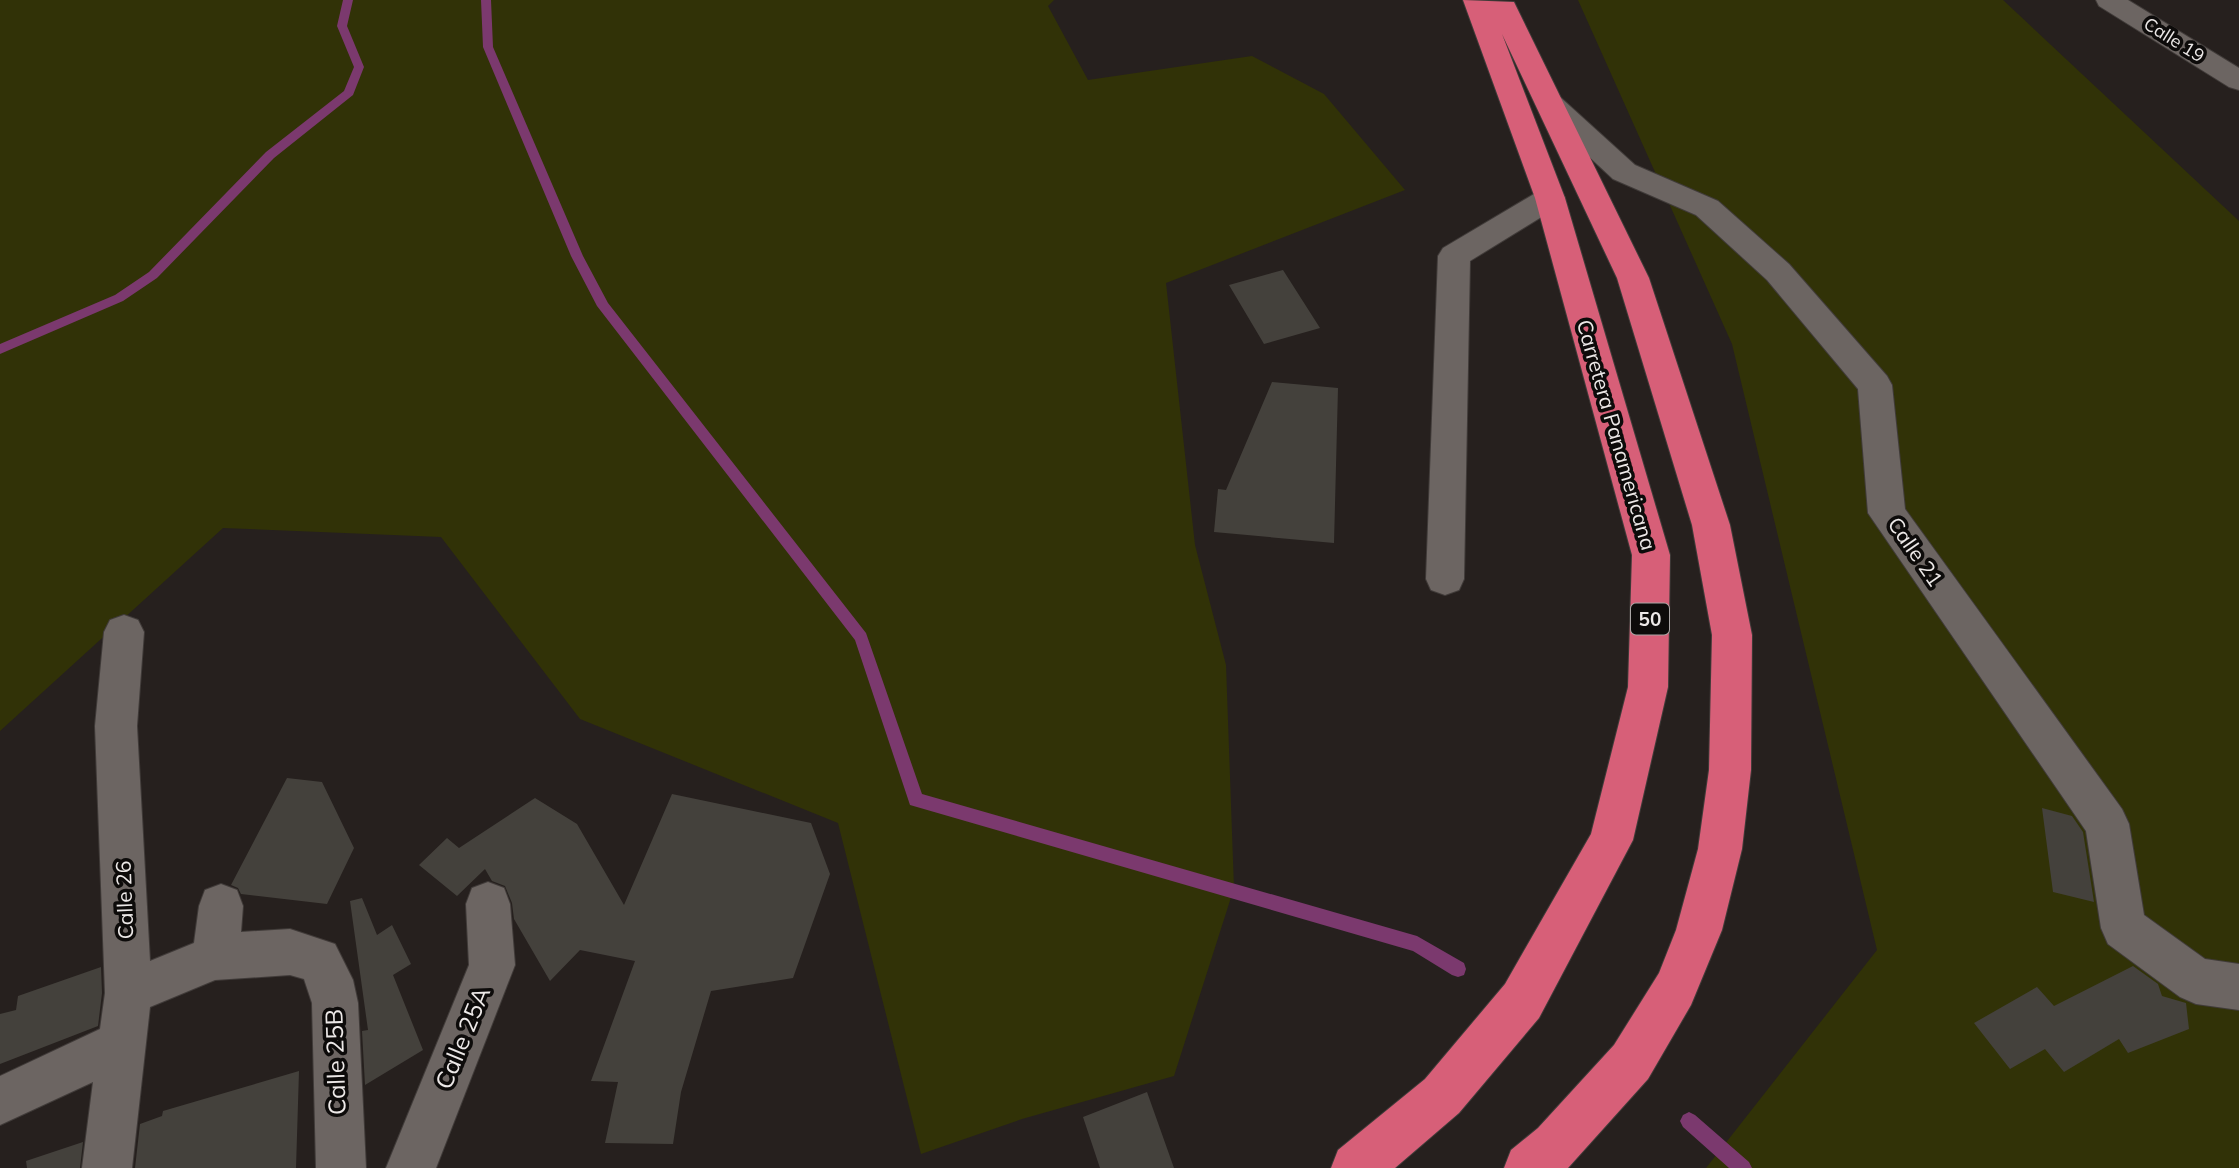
<svg xmlns="http://www.w3.org/2000/svg" width="2239" height="1168" font-family="Mulish,sans-serif">
	<style>
		.green { fill: #313207 }
		.lines { fill: none; stroke-linecap: round; stroke-linejoin: round }
		.stream { fill: #7b396e; fill-rule: evenodd }
		.building { fill: #44413c }
		.minor-casing { stroke: #403b39; stroke-width: 2 }
		.highway-casing { stroke: #403b39; stroke-width: 2 }
		.minor { fill: #6c6562; fill-rule: evenodd }
		.highway { fill: #d75f78; fill-rule: evenodd }
		.labels { text-anchor: middle; stroke-width: 7; stroke-linejoin: round; paint-order: stroke }
		.far-street-label { font-size: 18px; fill: #ede9e8; stroke: #0d0b0a }
		.shield { fill: #0d0b0a; stroke: #aaa6a5; stroke-width: 2 }
		.shield-label { font-size: 19px; font-weight: bold; fill: #ede9e8 }
		.street-label { font-size: 21px; fill: #ede9e8; stroke: #0d0b0a }
		.near-street-label { font-size: 24px; fill: #ede9e8; stroke: #0d0b0a }
	</style>
	<rect width="100%" height="100%" fill="#26201e"/>
	<path class="green" d="M0 0H1054L1048 6 1088 80 1252 56 1324 94 1405 190 1166 283 1195 545 1226 665 1234 888 1174 1076 1022 1119 921 1154 838 823 580 719 441 537 223 528 0 731Z
		M1578 0H2003L2239 221V1168H1706L1877 950 1732 344Z"/>
	<g class="lines">
		<path class="stream" d="M343 0H353L347 26 364 67 353 95 274 158 157 278 123 301 0 354V344L115 295 149 272 266 152 344 91 354 67 337 26Z
			M481 0H491L493 47 583 256 608 303 866 633 922 794 1417 936 1464 963 1466 969 1464 975 1458 977 1452 975 1413 951 910 805 855 640 597 306 571 256 483 47Z
			M1689 1112 1695 1115 1749 1162 1752 1168H1729L1683 1127 1680 1121 1683 1115Z"/>
	</g>
	<path class="building" d="M1283 270 1320 328 1264 344 1229 285Z
		M1272 382 1338 388 1334 543 1214 532 1218 489 1226 490Z
		M287 778 322 782 354 848 327 904 241 894 238 888 231 885Z
		M672 794 811 823 830 874 793 978 711 991 681 1092 673 1144 605 1143 618 1082 591 1081 635 961 580 950 550 981 514 919 512 903 505 886 492 881 485 869 457 896 419 865 447 838 459 848 535 798 577 824 624 905Z
		M2042 808 2072 816 2083 832 2094 902 2053 892Z
		M362 898 377 935 392 925 411 964 393 975 423 1050 365 1085 362 1031 368 1030 350 901Z
		M2133 966 2158 984 2162 996 2186 1003 2189 1029 2128 1053 2119 1039 2064 1072 2045 1049 2010 1069 1974 1023 2037 987 2054 1006Z
		M101 967 102 993 98 1026 0 1064V1014L16 1010 18 996Z
		M299 1071 296 1168H135L140 1124 162 1116 163 1111Z
		M1147 1092 1174 1168H1100L1083 1117Z
		M83 1142 80 1168H27L26 1161Z"/>
	<g class="lines">
		<g class="minor-casing">
			<path id="minor" d="M2096 0H2128L2239 68V90L2229 87 2099 6Z
				M1550 95 1560 97 1635 165 1718 201 1789 264 1887 376 1892 385 1905 509 2122 809 2129 824 2144 915 2205 959 2239 964V1010L2196 1004 2180 997 2108 944 2101 928 2086 831 1868 513 1858 389 1767 280 1696 215 1613 179 1540 111 1536 104 1540 97Z
				M1550 188 1561 191 1565 198 1561 205 1470 261 1464 579 1459 590 1445 595 1431 590 1426 579 1438 256 1443 248 1539 191Z
				M124 615 138 620 144 632 137 726 150 961 194 943 199 906 205 890 221 884 237 890 243 906 241 932 290 929 335 944 353 980 358 1003 366 1168H316L312 1003 304 979 290 975 215 980 150 1007 132 1168H82L93 1082 0 1125V1076L100 1029 105 993 95 726 104 632 110 620Z
				M488 882 504 888 510 904 515 965 436 1168H386L469 965 466 904 472 888Z"/>
		</g>
		<g class="highway-casing">
			<path id="highway" d="M1463 0 1514 2 1649 278 1730 525 1752 635 1751 770 1742 849 1722 930 1691 1005 1648 1079 1568 1168H1504L1511 1150 1538 1128 1614 1045 1659 973 1676 930 1698 849 1709 770 1712 635 1692 525 1617 278 1502 34 1565 198 1670 555 1668 687 1633 840 1539 1018 1459 1113 1395 1168H1331L1338 1150 1425 1079 1505 984 1591 834 1628 687 1632 555 1535 198Z"/>
		</g>
		<use href="#minor" class="minor"/>
		<use href="#highway" class="highway"/>
	</g>
	<g class="labels">
		<g class="far-street-label">
			<text transform="translate(2174 40) rotate(32)" y="6">Calle 19</text>
		</g>
		<rect class="shield" x="1631" y="603.5" width="38" height="31" rx="5"/>
		<g class="shield-label">
			<text x="1650" y="626">50</text>
		</g>
		<g class="street-label">
			<text transform="translate(1616 435) rotate(74)" y="7">Carretera Panamericana</text>
			<text transform="translate(1915 552) rotate(55)" y="7">Calle 21</text>
			<text transform="translate(125 900) rotate(-92)" y="7">Calle 26</text>
		</g>
		<g class="near-street-label">
			<text transform="translate(463 1038) rotate(-68)" y="8">Calle 25A</text>
			<text transform="translate(336 1062) rotate(-92)" y="8">Calle 25B</text>
		</g>
	</g>
</svg>
